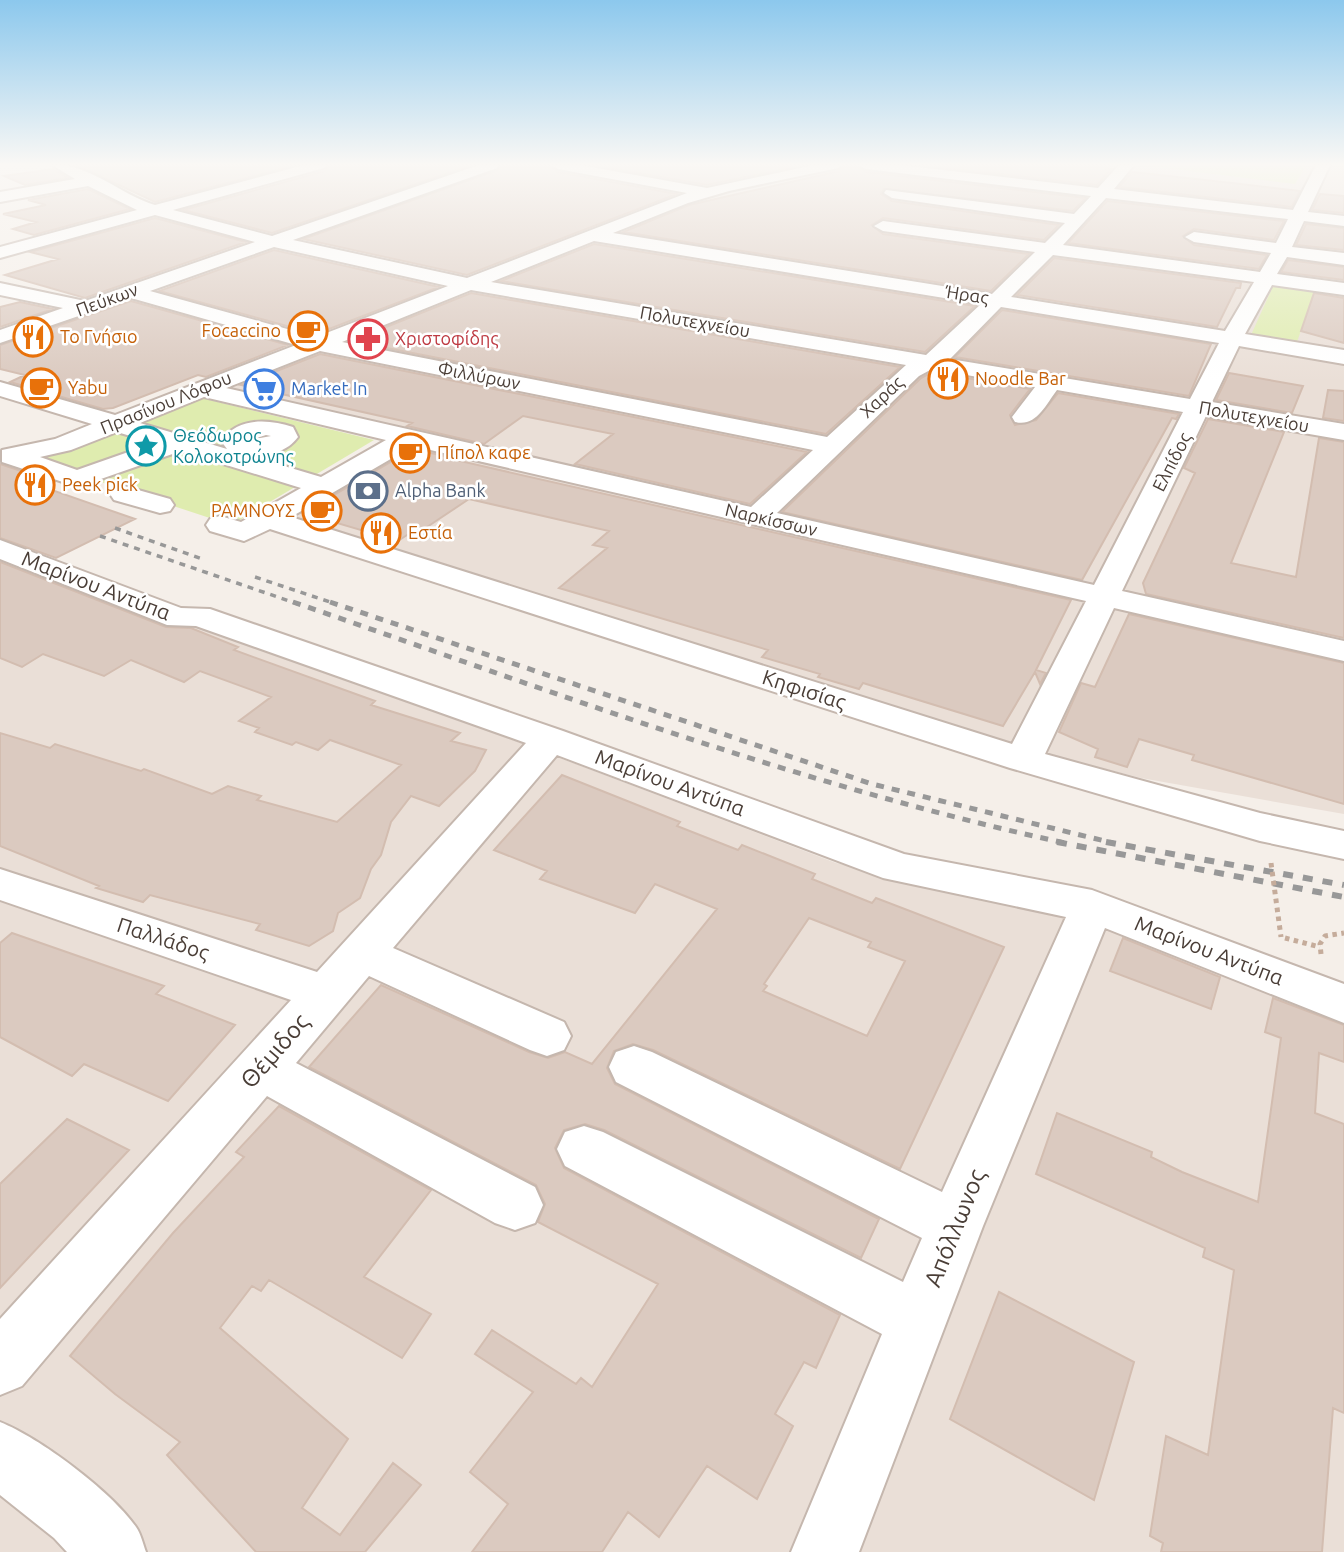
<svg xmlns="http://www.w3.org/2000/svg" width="1344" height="1552" font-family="Ubuntu,sans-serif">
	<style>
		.residential { fill: #eadfd7 }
		.green { fill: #dfecaf }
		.building { fill: #dbcac0; stroke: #d3bdb0; stroke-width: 2; fill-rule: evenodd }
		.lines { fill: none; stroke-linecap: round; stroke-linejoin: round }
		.minor-casing { stroke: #c5b7ae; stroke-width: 4 }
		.path { stroke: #c5ac9b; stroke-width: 5; stroke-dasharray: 4.5 4.5; stroke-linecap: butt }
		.minor { fill: #fff; fill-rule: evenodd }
		.rail-far2 { stroke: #989898; stroke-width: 3.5; stroke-dasharray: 6 6; stroke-linecap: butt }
		.rail-far1 { stroke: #989898; stroke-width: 5; stroke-dasharray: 8 8; stroke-linecap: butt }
		.rail { stroke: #989898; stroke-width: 6; stroke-dasharray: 10 10; stroke-linecap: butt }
		.path-bridge { stroke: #c5ac9b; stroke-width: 5; stroke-dasharray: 4.5 4.5; stroke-linecap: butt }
		.labels { text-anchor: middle; stroke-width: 5; stroke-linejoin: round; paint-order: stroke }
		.far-street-label { font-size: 18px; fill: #4a3e37; stroke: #fff }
		.far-food-label { font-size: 18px; fill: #c56008; stroke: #fff; text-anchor: start }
		.far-health-label { font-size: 18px; fill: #be3a42; stroke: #fff; text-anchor: start }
		.far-shop-label { font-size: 18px; fill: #366cbe; stroke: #fff; text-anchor: start }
		.far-culture-label { font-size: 18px; fill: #0d838f; stroke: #fff; text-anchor: start }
		.far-service-label { font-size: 18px; fill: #4e5e75; stroke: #fff; text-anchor: start }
		.street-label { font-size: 21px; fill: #4a3e37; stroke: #fff }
		.near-street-label { font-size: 24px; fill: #4a3e37; stroke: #fff }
	</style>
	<rect width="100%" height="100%" fill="#f5efe9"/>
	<path class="residential" d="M848 165H1344V814L1141 778 1062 758 277 517 415 436 210 389 699 197Z
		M0 545 836 863 1087 916 1344 1010V1552H0Z"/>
	<path class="green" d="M1141 165H1306L1295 184Z
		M1274 284 1315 290 1297 342 1251 335Z
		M193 396 374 440 231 525 37 461Z"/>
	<path class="building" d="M76 165H296L155 202Z
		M329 165H472L272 233 183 210 325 171Z
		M502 165H549L558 172 677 194 467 275 303 239 498 170Z
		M592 165H804L707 185Z
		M843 165H857L866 172 1086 198 1073 211 884 189 881 194 892 201 1059 225 1044 240 883 218 872 225 883 234 1029 254 991 291 623 232 689 205 839 171Z
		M919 165H1111L1107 169H1111L1097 185Z
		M53 169 68 178 25 185 4 176Z
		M1132 172 1232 183 1300 191 1292 207 1119 187Z
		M88 189 130 209 34 235 13 229 36 222 3 214 46 205 28 200Z
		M1320 194 1344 196V213L1312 210Z
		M1107 201 1284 221 1274 240 1194 229 1183 236 1194 245 1267 255 1259 269 1068 243Z
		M155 218 246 242 85 298 5 275 58 259 30 252Z
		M1306 224 1344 228V250L1296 245Z
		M594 244 975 306 925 352 501 281Z
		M274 250 439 287 316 334 159 291Z
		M1054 258 1241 283 1240 288H1236L1217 327 1017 295Z
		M1288 260 1344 267V280L1281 272Z
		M471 293 900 367 826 434 351 341Z
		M1314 293 1344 298V343L1301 331Z
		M131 301 288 345 206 377 198 375 113 408 103 409 10 382 25 375 0 369V345Z
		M20 302 53 309 0 327V307Z
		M1002 310 1211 344 1189 396 955 357Z
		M320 354 807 452 750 504 575 464 613 434 523 416 484 444 407 426 412 423 241 385Z
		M932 372 1030 389 1010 415 1015 425 1036 420 1058 393 1179 414 1176 419 1172 418 1082 580 782 512 921 378Z
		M1229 373 1303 386 1292 413 1216 400Z
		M1328 390 1344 391V421L1323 418Z
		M1208 419 1284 432 1231 563 1296 577 1319 438 1344 442V638L1146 594 1143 583 1195 473 1184 468Z
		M413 449 462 460 460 461 1071 600 1036 670 1046 673 1040 684 1035 672 1003 726 863 683 859 689 818 677 820 674 762 657 768 650 559 588 607 548 593 545 609 531 469 499 412 537 407 535 398 541 303 513Z
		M0 464 54 482 43 487 135 519 56 558 0 538Z
		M0 562 166 627 191 628 238 647 234 650 375 701 371 705 460 733 451 741 486 750 475 771 439 806 411 796 391 822 381 855 371 869 360 898 338 913 333 931 309 946 256 930 260 924 150 895 143 902 96 888 99 886 0 846V733L50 748 55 744 141 771 144 769 212 794 228 786 261 796 257 800 337 822 401 765 330 740 318 750 296 742 292 745 255 732 259 728 239 721 271 697 200 671 184 682 131 660 104 676 43 654 22 667 0 658Z
		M1129 614 1344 663V804L1192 760 1194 755 1139 739 1127 767 1095 757 1098 749 1059 732 1081 683 1095 687Z
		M562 775 680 822 677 826 738 850 742 845 815 874 812 879 872 903 876 898 1004 947 900 1169 653 1050 633 1044 614 1051 607 1068 615 1084 879 1219 861 1258 604 1130 585 1124 564 1130 555 1148 564 1168 840 1315 816 1368 804 1362 775 1414 793 1426 757 1499 707 1466 659 1537 628 1512 602 1552H472L508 1504 470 1472 533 1392 475 1354 492 1330 576 1384 581 1378 592 1387 658 1284 538 1222 545 1204 536 1185 309 1067 381 985 529 1052 548 1058 565 1052 592 1064 717 909 655 884 635 913 540 879 547 871 494 850ZM809 918 871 942 868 947 905 961 867 1036 763 991 767 986 764 984Z
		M12 933 164 986 156 994 235 1025 168 1101 84 1064 72 1076 0 1037V943Z
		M1123 938 1220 977 1211 1009 1110 971Z
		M1273 998 1344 1025V1062L1319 1053 1315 1113 1344 1124V1413L1333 1408 1322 1552H1161L1163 1543 1150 1536 1166 1436 1208 1455 1234 1270 1203 1257 1205 1248 1036 1174 1057 1113 1152 1152 1151 1157 1182 1172 1258 1202 1281 1038 1265 1032Z
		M279 1106 431 1190 364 1277 431 1314 402 1358 269 1280 261 1291 252 1286 220 1328 348 1439 302 1508 340 1535 393 1463 421 1485 365 1552H256L167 1455 180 1442 115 1394 70 1356 173 1233 244 1157 236 1152Z
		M67 1119 129 1150 0 1288V1184Z
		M999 1292 1134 1362 1094 1500 950 1419Z"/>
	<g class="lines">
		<g class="minor-casing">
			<path id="minor" d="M52 165C87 162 121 195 155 205L304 165H326L324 168 173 210 272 236 479 165H499L497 168 293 240 467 278 687 193 558 169 551 165H580L707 188 814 165H840L838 168 729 191 688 203 613 233 992 294 1035 252 883 231 874 226 883 221 1045 243 1065 223 892 198 884 193 886 190 1074 214 1091 196 866 169 859 165H900L1098 188 1119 165H1134L1114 189 1293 210 1316 165H1330L1308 212 1344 216V226L1304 221 1292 247 1344 253V265L1287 257 1277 274 1344 283V295L1272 285 1245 334 1344 350V364L1239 346 1212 402 1344 424V440L1206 416 1122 591 1344 641V661L1114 608 1045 754 1260 813 1344 831V859L1260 841 1010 768 270 529 244 541 210 531 206 525 210 519 220 516 241 522 301 488 181 451 78 487 2 462V450L55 439 92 424 0 396V382L115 415 296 345 131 298 0 343V330L63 308 0 295V283L85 301 255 242 155 215 0 258V247L137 210 88 186 0 202V192L75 179ZM1106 198 1288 219 1276 243 1194 232 1185 237 1194 242 1271 253 1260 272 1063 245ZM594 241 981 304 926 355 491 282ZM274 247 448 286 316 337 150 291ZM1053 255 1254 282 1225 331 1011 297ZM471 290 906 365 827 437 342 342ZM1001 307 1219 343 1190 399 950 359ZM320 351 813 450 751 507 226 388ZM932 369 1035 387 1012 417 1015 422C1036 427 1045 406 1057 390L1183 412 1094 585 777 513 919 376ZM204 397 386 440 321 477 251 456C269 456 287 452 298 437L293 427C268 419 238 417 221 441L227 449 140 423ZM117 432 154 443 77 470 40 457 71 450ZM266 435 271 436 250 440ZM413 446 1086 601 1012 744 291 517Z
				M124 486 170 499 174 505 170 511 160 513 114 500 110 494 114 488Z
				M0 540 181 608 210 609 563 731 904 854 1092 890 1344 984V1023L1105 928 983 1226 859 1552H791L882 1334 565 1166 557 1149 565 1132 584 1126 603 1132 903 1282 922 1238 616 1082 609 1067 616 1052 634 1046 652 1052 942 1192 1066 917 883 878 557 755 393 948 564 1022 571 1036 564 1050 547 1056 530 1050 369 976 296 1063 535 1187 543 1205 535 1223 515 1230 495 1223 267 1096 22 1386 0 1395V1319L291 1000 0 900V869L317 972 526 743 196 626 167 625 0 559Z
				M0 1422C40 1438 111 1491 136 1527 141 1534 143 1544 146 1552H67L54 1538 0 1495Z"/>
		</g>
		<path class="path" d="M1285 938 1320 947
			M1321 954 1320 944 1325 936 1344 933"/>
		<use href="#minor" class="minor"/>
		<path class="rail-far2" d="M115 528 205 560
			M100 536 298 604
			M255 577 336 604"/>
		<path class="rail-far1" d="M293 602C548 690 801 786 1065 843
			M330 602 872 784 1113 843"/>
		<path class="rail" d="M1057 842 1344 897
			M1106 842 1344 885"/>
		<path class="path-bridge" d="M1271 863 1281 937"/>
	</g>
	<linearGradient id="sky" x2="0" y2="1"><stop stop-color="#8cc8ed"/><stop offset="0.43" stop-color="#faf8f5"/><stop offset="1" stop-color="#faf8f5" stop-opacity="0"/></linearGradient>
	<rect width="1344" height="382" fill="url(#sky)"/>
	<defs>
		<g id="cafe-ring" transform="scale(2.0125)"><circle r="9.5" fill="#fff" stroke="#e8710a" stroke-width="1.5"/><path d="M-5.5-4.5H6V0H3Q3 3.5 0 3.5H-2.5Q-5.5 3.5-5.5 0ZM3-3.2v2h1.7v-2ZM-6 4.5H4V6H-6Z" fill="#e8710a"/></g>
		<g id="restaurant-ring" transform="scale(2.0125)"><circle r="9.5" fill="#fff" stroke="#e8710a" stroke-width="1.5"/><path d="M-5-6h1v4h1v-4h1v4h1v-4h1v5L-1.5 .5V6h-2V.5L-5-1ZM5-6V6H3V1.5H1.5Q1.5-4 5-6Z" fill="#e8710a"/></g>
		<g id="pharmacy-ring" transform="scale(2.0125)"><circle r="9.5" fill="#fff" stroke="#e0444e" stroke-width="1.5"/><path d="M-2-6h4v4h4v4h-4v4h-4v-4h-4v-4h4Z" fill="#e0444e"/></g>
		<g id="supermarket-ring" transform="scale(2.0125)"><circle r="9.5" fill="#fff" stroke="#3f7fe0" stroke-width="1.5"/><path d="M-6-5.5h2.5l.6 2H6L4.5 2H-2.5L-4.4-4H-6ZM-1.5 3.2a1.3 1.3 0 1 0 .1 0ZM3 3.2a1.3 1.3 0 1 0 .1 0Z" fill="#3f7fe0"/></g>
		<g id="sight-ring" transform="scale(2.0125)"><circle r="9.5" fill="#fff" stroke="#0f9aa8" stroke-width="1.5"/><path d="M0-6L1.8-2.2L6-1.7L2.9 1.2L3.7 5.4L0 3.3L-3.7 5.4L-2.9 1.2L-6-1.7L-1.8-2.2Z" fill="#0f9aa8"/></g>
		<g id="bank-ring" transform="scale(2.0125)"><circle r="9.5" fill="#fff" stroke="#5c6f8a" stroke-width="1.5"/><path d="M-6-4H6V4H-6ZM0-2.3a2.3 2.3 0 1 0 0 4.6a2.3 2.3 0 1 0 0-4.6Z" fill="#5c6f8a"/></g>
	</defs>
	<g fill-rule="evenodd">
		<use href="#cafe-ring" x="308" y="331"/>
		<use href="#restaurant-ring" x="33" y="337"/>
		<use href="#pharmacy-ring" x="368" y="339"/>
		<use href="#restaurant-ring" x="948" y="379"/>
		<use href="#cafe-ring" x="41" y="388"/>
		<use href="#supermarket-ring" x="264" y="389"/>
		<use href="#sight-ring" x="146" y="446"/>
		<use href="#cafe-ring" x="410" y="453"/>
		<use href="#restaurant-ring" x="35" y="485"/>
		<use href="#bank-ring" x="368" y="491"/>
		<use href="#cafe-ring" x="322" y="511"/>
		<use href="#restaurant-ring" x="381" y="533"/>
	</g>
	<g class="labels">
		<g class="far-street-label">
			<text transform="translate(967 295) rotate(9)" y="6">Ήρας</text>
			<text transform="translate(107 300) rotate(-20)" y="6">Πεύκων</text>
			<text transform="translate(695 322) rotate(10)" y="6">Πολυτεχνείου</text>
			<text transform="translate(479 376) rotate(11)" y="6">Φιλλύρων</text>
			<text transform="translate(882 397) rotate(-43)" y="6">Χαράς</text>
			<text transform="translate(166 403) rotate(-22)" y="6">Πρασίνου Λόφου</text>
			<text transform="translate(1254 417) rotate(10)" y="6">Πολυτεχνείου</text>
			<text transform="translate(1172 462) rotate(-63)" y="6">Ελπίδος</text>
			<text transform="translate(771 520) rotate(13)" y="6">Ναρκίσσων</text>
		</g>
		<g class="far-food-label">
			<text x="281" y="337" text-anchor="end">Focaccino</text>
			<text x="60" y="343">Το Γνήσιο</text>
			<text x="975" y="385">Noodle Bar</text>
			<text x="68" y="394">Yabu</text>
			<text x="437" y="459">Πίπολ καφε</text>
			<text x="62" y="491">Peek pick</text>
			<text x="295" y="517" text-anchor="end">ΡΑΜΝΟΥΣ</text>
			<text x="408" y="539">Εστία</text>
		</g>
		<g class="far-health-label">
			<text x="395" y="345">Χριστοφίδης</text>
		</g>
		<g class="far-shop-label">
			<text x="291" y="395">Market In</text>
		</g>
		<g class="far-culture-label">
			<text x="173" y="442">Θεόδωρος<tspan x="173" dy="21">Κολοκοτρώνης</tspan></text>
		</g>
		<g class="far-service-label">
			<text x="395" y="497">Alpha Bank</text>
		</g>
		<g class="street-label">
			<text transform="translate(96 586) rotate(21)" y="7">Μαρίνου Αντύπα</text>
			<text transform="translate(804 690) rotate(18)" y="7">Κηφισίας</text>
			<text transform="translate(670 783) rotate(20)" y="7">Μαρίνου Αντύπα</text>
			<text transform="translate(163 939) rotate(18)" y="7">Παλλάδος</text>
			<text transform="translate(1209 951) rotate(21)" y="7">Μαρίνου Αντύπα</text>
		</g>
		<g class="near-street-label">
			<text transform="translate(275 1051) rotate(-49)" y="8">Θέμιδος</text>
			<text transform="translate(955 1228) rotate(-68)" y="8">Απόλλωνος</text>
		</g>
	</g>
</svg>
